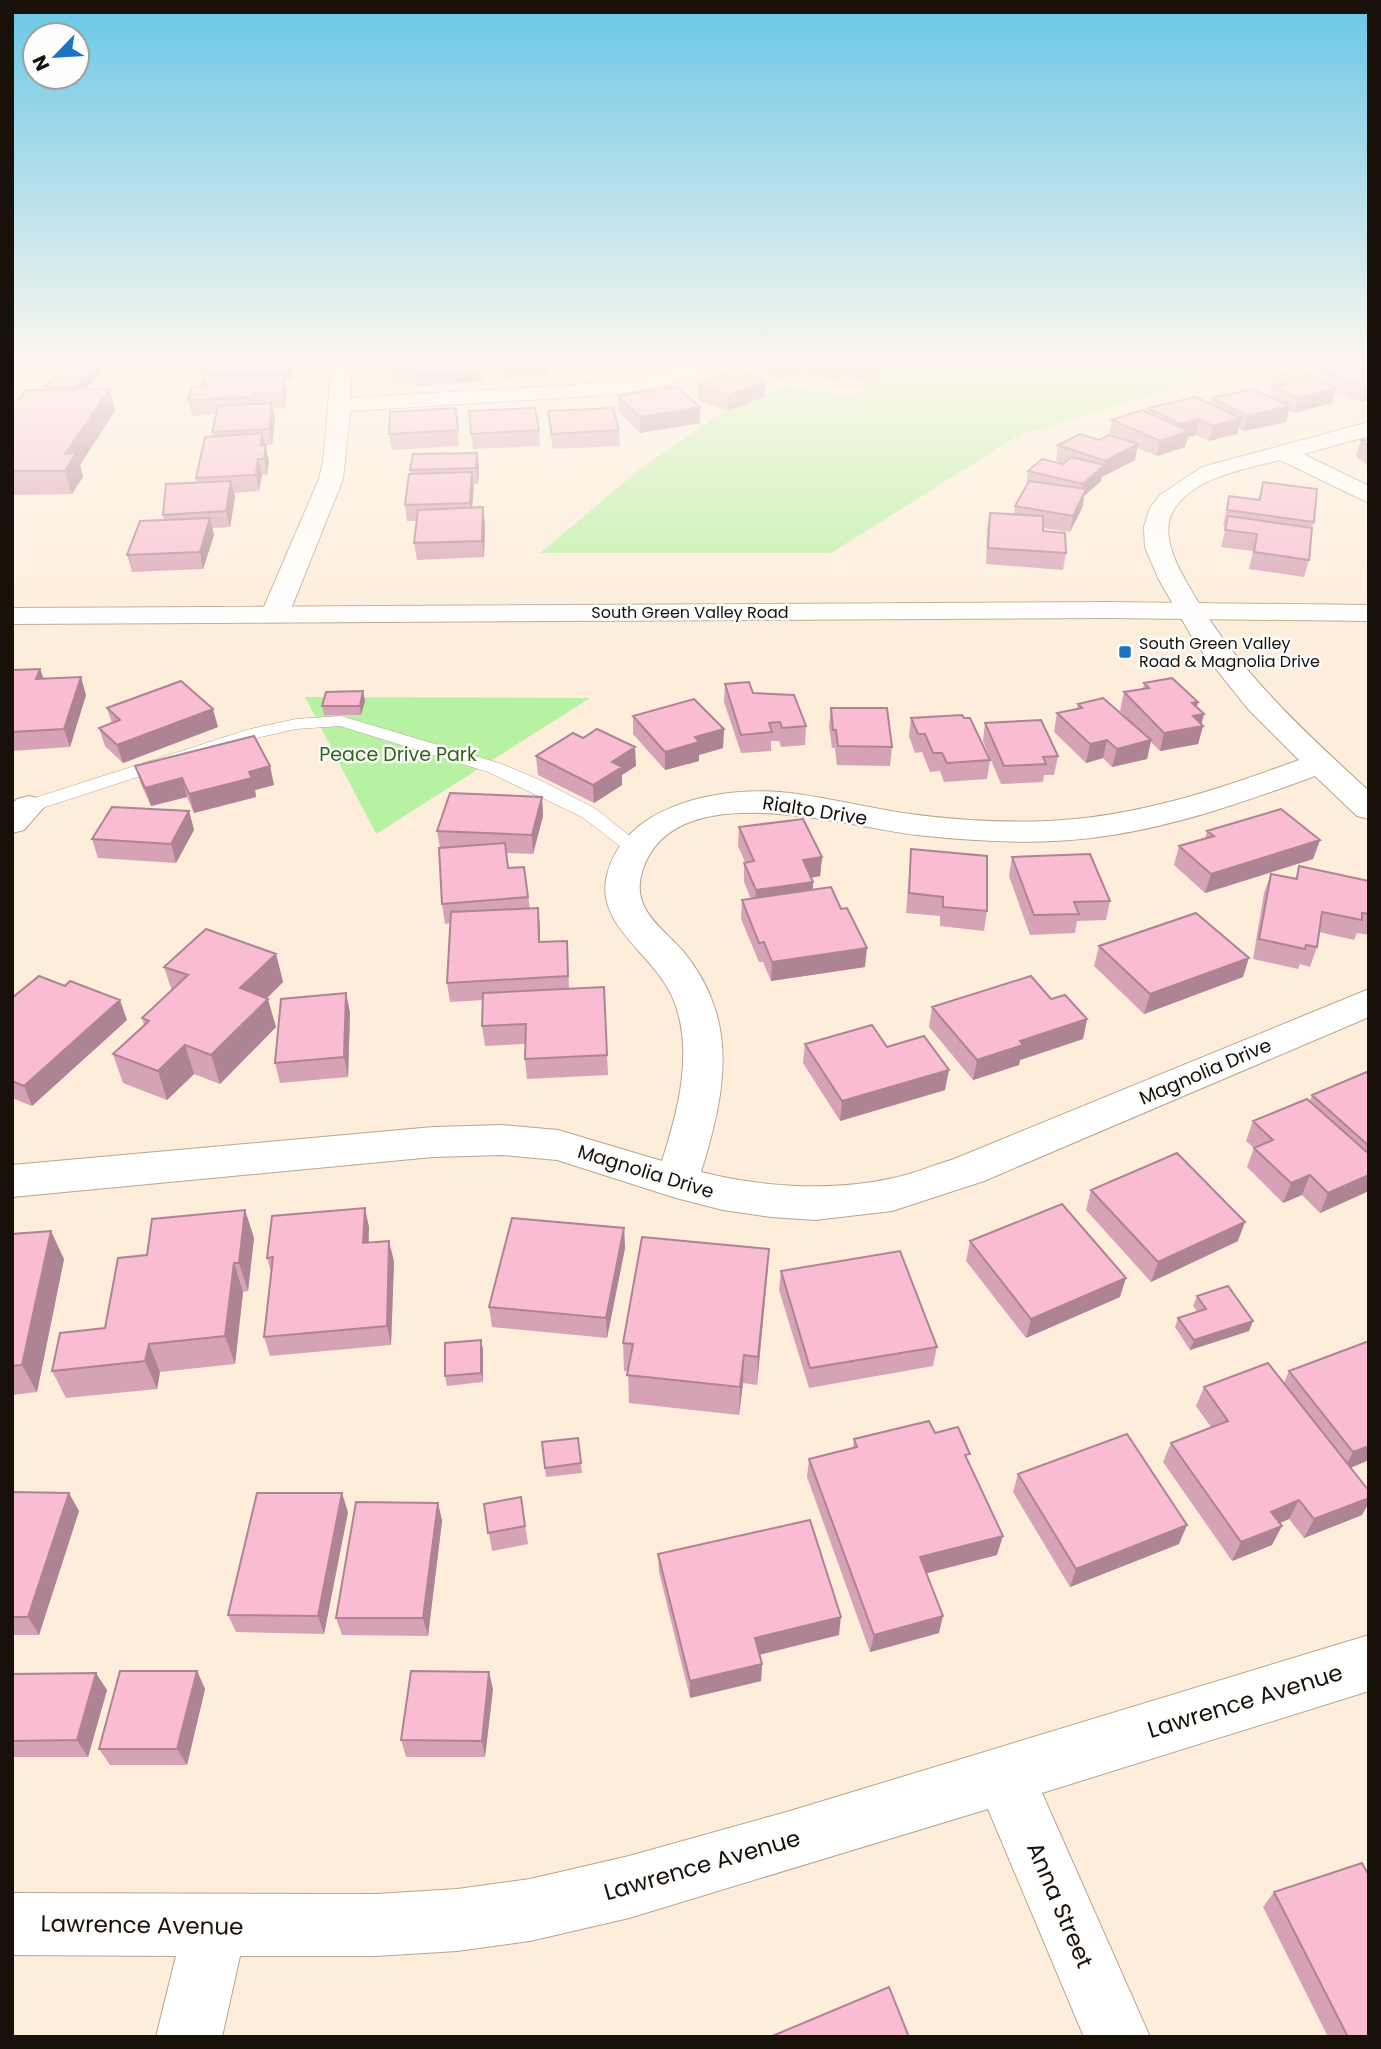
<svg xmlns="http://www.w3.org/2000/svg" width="1381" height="2049" font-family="Poppins,sans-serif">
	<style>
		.green { fill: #b7f1a2 }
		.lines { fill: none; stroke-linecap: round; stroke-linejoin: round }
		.lane-casing { stroke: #b8a58e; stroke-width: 1 }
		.street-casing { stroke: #b8a58e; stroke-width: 2 }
		.secondary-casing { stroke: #b8a58e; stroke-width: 2 }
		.lane { fill: #fff; fill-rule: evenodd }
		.street { fill: #fff; fill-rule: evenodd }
		.secondary { fill: #fff; fill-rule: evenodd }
		.wall { fill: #d6a2b5 }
		.shaded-wall { fill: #ae8494 }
		.building { fill: #f9bcd3; stroke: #ae8494; stroke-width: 2 }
		.poi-dot { fill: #1c75c2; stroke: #fdfdfd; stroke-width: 2.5 }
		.labels { text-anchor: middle; stroke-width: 5; stroke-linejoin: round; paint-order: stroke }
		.far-street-label { font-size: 16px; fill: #181109; stroke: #fdfdfd }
		.far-poi-label { font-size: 16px; fill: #181109; stroke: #fdfdfd; text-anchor: start }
		.park-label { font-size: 19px; fill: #2f6615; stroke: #fdfdfd }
		.street-label { font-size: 19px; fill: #181109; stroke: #fdfdfd }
		.near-street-label { font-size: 23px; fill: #181109; stroke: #fdfdfd }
	</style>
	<rect width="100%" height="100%" fill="#fdedda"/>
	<path class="green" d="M893 363H1257L1019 435 831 553H540L640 469 717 416 788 386 855 397Z
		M305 697 590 698 376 834Z"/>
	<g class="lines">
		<g class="lane-casing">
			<path id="lane" d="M341 716 502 764 542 781 596 809 646 849 643 853H629L582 817 488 772 340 726 296 729 261 737 36 810 29 812 19 806 22 802 250 729 296 719Z"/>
		</g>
		<g class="street-casing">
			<path id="street" d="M332 363H352L350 398 622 382 671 371 688 363H714L711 367 684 380 622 394 350 411 343 479 289 614 285 620 275 622 265 620 261 614 319 479 323 462Z
				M1369 422V436L1303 454 1369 486V503L1280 460C1246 469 1197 476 1175 508 1159 531 1175 562 1187 583 1233 666 1300 728 1369 791V819L1357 816 1315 776C1242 803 1168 829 1091 838 1033 845 975 841 917 835 846 827 672 772 642 872 631 910 662 927 683 951 696 967 708 987 714 1006 733 1060 717 1120 701 1172 760 1187 833 1192 893 1178 913 1174 934 1165 954 1159L1369 989V1017L984 1181 892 1211 815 1220 771 1217 723 1210 676 1198 557 1160 502 1155 433 1157 12 1197V1165L433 1127 502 1125 558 1130 662 1161C678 1111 694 1052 674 1001 657 955 594 927 607 875 624 805 718 787 780 792 823 796 867 808 910 814 955 820 1002 823 1048 821 1136 817 1217 790 1299 760L1248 709 1196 644 1158 578 1145 547 1144 527 1150 508 1160 495 1202 467Z
				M29 796 41 799 45 806 24 830 12 833V804L17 799Z
				M1369 1635V1691L1042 1793 1150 2037H1084L988 1809 629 1918 530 1941 457 1951 376 1956H240L222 2037H156L176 1956 12 1955V1893L376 1894 457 1889 530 1879 629 1856 790 1811Z"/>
		</g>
		<g class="secondary-casing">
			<path id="secondary" d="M1107 602 1369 605V621L1107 618 12 624V608Z"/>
		</g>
		<use href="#lane" class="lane"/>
		<use href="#street" class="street"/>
		<use href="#secondary" class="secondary"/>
	</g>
	<path class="wall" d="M203 363H295L293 379 285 380 287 390 285 408H273L275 419 272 445H265L269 461 267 475H262L259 491 234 493 235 497 230 527 212 528 214 535 203 569 132 572 127 555 164 520 163 515 197 483 196 478 213 436 212 432 216 414 192 416 188 400 203 387 201 371Z
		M391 363 482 381 416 386V384L393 385Z
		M494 363H557V368H549V377L502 379 501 371H496Z
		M569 363H621V370L571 373Z
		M757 363H805V368L795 376 790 375 783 380 757 374Z
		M806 363H888V366L868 383 842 376 836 381 805 375Z
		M1369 365V400L1360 402 1336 392 1332 403 1294 413 1289 411 1286 422 1244 431 1239 429 1237 434 1209 441 1196 435 1188 437 1185 447 1157 456 1137 448 1135 460 1101 477V481L1084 496 1083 506 1070 532 1043 528V531L1066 553 1063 570 986 564 987 529 990 513 1014 514 1015 506 1026 487 1028 471 1064 464 1056 461 1058 445 1099 440 1109 435 1112 420 1147 412 1148 408 1210 404 1212 398 1271 397 1272 394 1269 392 1273 377 1316 379 1319 368 1367 370Z
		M100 366 102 374 84 389H110L115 411 80 465 83 477 72 494 12 495V402L45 390 44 387Z
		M765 381V396L728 411 698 400V385Z
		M618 396 700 407V423L640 433 618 411Z
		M456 408 459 446 392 450 389 434Z
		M469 411 539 430 540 446 473 449Z
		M548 411 619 430 620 446 553 449 549 427Z
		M1361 440H1369V467L1356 456Z
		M477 453 479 468 478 484H473L472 508 485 524 484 557 417 560 414 543 417 521H407L405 505 411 474 410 470Z
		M1263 482 1314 522 1312 528 1309 560 1304 577 1249 569 1253 551 1221 547 1226 527 1223 526 1229 496 1258 500Z
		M40 669 44 679 86 695 70 747 12 751V670Z
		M1144 683 1198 702 1197 707 1202 724 1203 726 1198 744 1160 751 1151 742 1147 759 1112 767 1103 758 1086 763 1054 732 1057 713 1077 709 1078 704 1133 724 1120 711 1124 692 1143 689Z
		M725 684 753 693 806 726 805 745 781 747 779 741H771V751L741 753 724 702Z
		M365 701 361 715H324L322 706Z
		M107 708 218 727 123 763 105 746 99 728 112 723Z
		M831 708 892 747 890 766 837 765 835 748H832L829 726Z
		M633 716 724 729 723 748 699 755V761L665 770 633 734Z
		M911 718 990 760 987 779 944 782 940 771 930 772 922 752 915 753 909 736Z
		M985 723 1058 756 1054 775H1044L1043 782 1001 784 983 741Z
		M536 756 636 766 622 775V785L594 803 538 775Z
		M135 766H270L274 785 255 790 256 797 194 813 187 797 151 806 141 784Z
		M542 797 543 816 533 854 506 853 508 868 524 867 530 909 540 927V942L568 960 569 989 604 987 608 1075 527 1079 525 1059V1044L485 1046 482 1026 483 1000 450 1002 447 983 450 923 445 924 442 904 440 848 437 831Z
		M189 811 194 830 176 863 98 858 92 839Z
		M739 827 822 857 820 876 811 878 813 882V890L865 967 771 981 763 962H759L741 919 742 900 751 899 744 882V863L745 862 738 846Z
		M1207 831 1320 840 1313 859 1205 893 1174 865 1179 846 1205 838Z
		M911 849 987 911 984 931 940 926V916L906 913Z
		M1012 857 1110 901 1106 920 1077 921 1075 933 1030 935 1009 876Z
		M1299 866 1369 881V935L1357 933 1354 940 1319 932 1317 947 1310 967 1300 964 1298 969 1253 959 1264 893 1271 874 1295 879Z
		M1099 946 1243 977 1144 1014 1094 966Z
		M276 954 283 982 267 998 276 1027 220 1084 194 1074 167 1100 123 1083 113 1054 144 1025 142 1018 172 991 164 967Z
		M346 993 350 1013 348 1077 280 1083 275 1063Z
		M12 998 127 1020 32 1106 12 1098Z
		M1051 999 1087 1019 1083 1039 1020 1060 1019 1065 973 1080 929 1027 932 1007Z
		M805 1044 945 1090 840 1121 803 1063Z
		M1369 1071V1191L1320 1213 1302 1195 1283 1203 1247 1167 1254 1148 1246 1141 1253 1121 1310 1101 1312 1095Z
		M1091 1190 1238 1241 1151 1282 1086 1210Z
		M245 1210 254 1238 248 1291 243 1292 235 1364 160 1372 157 1389 66 1398 52 1371 105 1328 147 1255Z
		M369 1227V1242L394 1261 391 1345 270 1356 264 1337 271 1272 267 1258Z
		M624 1228 625 1248 607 1338 492 1327 489 1307Z
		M12 1234 64 1259 37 1392 12 1395Z
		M970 1241 1120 1297 1026 1338 966 1261Z
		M769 1249 767 1277 757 1385 743 1383 739 1415 629 1403 628 1371H624L623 1343Z
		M781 1271 937 1347 933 1366 809 1388 779 1290Z
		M1197 1296 1249 1331 1190 1350 1175 1327 1178 1318 1197 1311 1193 1306Z
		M481 1340 483 1350V1382L447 1386 445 1376Z
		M1289 1371 1369 1460 1350 1468 1362 1515 1304 1538 1289 1519 1279 1523 1272 1545 1232 1561 1163 1462 1171 1443 1211 1427 1196 1406 1204 1387 1284 1383Z
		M935 1433 968 1461 997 1555 926 1573 939 1633 870 1652 807 1477 809 1459 853 1448 854 1439Z
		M578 1438 582 1473 546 1477 542 1442Z
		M1018 1474 1179 1544 1070 1587 1013 1492Z
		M12 1492 79 1511 39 1635H12Z
		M521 1497 528 1544 492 1551 484 1504Z
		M438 1503 442 1521 428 1636 342 1635 336 1618Z
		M348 1512 324 1634 236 1632 228 1615Z
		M658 1554 839 1635 759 1655 762 1664 761 1681 690 1698 659 1572Z
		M197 1671 205 1689 187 1765H110L99 1749Z
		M12 1674 107 1690 88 1757H12Z
		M493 1689 485 1757H406L401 1740Z
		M1274 1892 1369 2037H1328L1263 1907Z"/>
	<path class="shaded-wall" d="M290 363H295L293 379 285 380 287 390 285 408 282 393 208 383 203 384 201 371Z
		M787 363H790V375L783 380 784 365Z
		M796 363H805V368L795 376Z
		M841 363H842V376L836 381 837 366Z
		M876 363H888V366L868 383 869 368Z
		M100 366 102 374 77 396 75 388Z
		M481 366 482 381 416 386 415 371Z
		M765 381V396L728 411V396Z
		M1369 386V400L1360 402 1364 387Z
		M1337 388 1332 403 1294 413 1298 398Z
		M110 389 115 411 80 465 83 477 72 494 65 471V454Z
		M272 403 275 419 272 445 269 429Z
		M1290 406 1286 422 1244 431 1248 416Z
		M700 407V423L640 433V417Z
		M1241 418 1237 434 1209 441 1213 426Z
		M1199 419 1196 435 1188 437 1185 447 1157 456 1160 441 1177 435 1180 424Z
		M262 433 269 461 267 475 261 446Z
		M1138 444 1135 460 1102 477 1105 461Z
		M477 453 479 468 478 484 476 468Z
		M258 459 262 475 259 491 256 475Z
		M1104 465 1101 481 1084 496 1083 506 1070 532 1073 516 1080 500 1083 484Z
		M472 472 474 488 471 519 470 503Z
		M231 481 235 497 230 527 226 511Z
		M483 507 485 524 484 557 482 541Z
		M210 518 214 535 203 569 200 552Z
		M40 669 46 687 36 679Z
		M81 677 86 695 70 747 64 729Z
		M363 691 365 701 361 715 360 706Z
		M1198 702 1194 716 1204 714 1201 726H1203L1198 744 1160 751 1164 733 1192 703Z
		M213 709 218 727 123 763 117 745Z
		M724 729 723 748 699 755V761L665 770V752L695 737Z
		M1107 740 1103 758 1086 763 1090 744Z
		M1151 740 1147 759 1112 767 1117 749Z
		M635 747 636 766 622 775V785L594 803 593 785 612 762Z
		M270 766 274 785 255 790 256 797 194 813 189 794 249 772Z
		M182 778 187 797 151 806 145 788Z
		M542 797 543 816 533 854 532 835Z
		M189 811 194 830 176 863 171 844Z
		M1320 840 1313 859 1205 893 1211 874Z
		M822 857 820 876 802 879 803 860Z
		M813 882 812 902 755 910 756 890Z
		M538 908 540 927V961L539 942Z
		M867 948 865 967 771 981 772 962Z
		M276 954 283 982 248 1017 240 988Z
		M1249 958 1243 977 1144 1014 1150 994Z
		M346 993 350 1013 348 1077 344 1057Z
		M268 999 276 1027 220 1084 211 1055Z
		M120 1000 127 1020 32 1106 24 1086Z
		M1087 1019 1083 1039 1020 1060 1019 1065 973 1080 977 1060 1020 1041Z
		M185 1045 194 1074 167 1100 158 1071Z
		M949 1070 945 1090 840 1121 842 1101Z
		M1310 1175 1302 1195 1283 1203 1291 1183Z
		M1369 1175V1191L1320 1213 1328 1193Z
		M365 1208 369 1227 367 1262 363 1243Z
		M245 1210 254 1238 248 1291 239 1263Z
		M1245 1222 1238 1241 1151 1282 1158 1262Z
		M624 1228 625 1248 607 1338 606 1318Z
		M51 1231 64 1259 37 1392 22 1365Z
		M389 1241 394 1261 391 1345 387 1326Z
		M769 1249 767 1277 757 1385 758 1357Z
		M234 1263 243 1292 235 1364 225 1336Z
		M1126 1278 1120 1297 1026 1338 1031 1319Z
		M1253 1321 1249 1331 1190 1350 1194 1340Z
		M481 1340 483 1350V1382L481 1373Z
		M149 1344 160 1372 157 1389 145 1361Z
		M744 1355 743 1383 739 1415 740 1387Z
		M1369 1446V1460L1343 1471 1353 1452Z
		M69 1493 79 1511 39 1635 28 1617Z
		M342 1493 348 1512 324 1634 318 1616Z
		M1369 1498V1503L1362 1515 1304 1538 1314 1519Z
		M1299 1500 1289 1519 1262 1531 1271 1512Z
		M438 1503 442 1521 428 1636 423 1618Z
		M1187 1525 1179 1544 1070 1587 1076 1569Z
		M1282 1526 1272 1545 1232 1561 1241 1542Z
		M1003 1536 997 1555 916 1576 920 1557Z
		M943 1616 939 1633 870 1652 874 1635Z
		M841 1617 839 1635 754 1656 755 1638Z
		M762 1664 761 1681 690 1698V1681Z
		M197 1671 205 1689 187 1765 177 1749Z
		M489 1672 493 1689 485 1757 482 1741Z
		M96 1673 107 1690 88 1757 77 1740Z"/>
	<path class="building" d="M203 363H290V364L201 371Z
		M391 363H480L481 366 415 371V369L391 370Z
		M501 363H530L501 364Z
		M821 363H841L837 366Z
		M847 363H876L869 368Z
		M1340 363H1351L1369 370V386L1364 387 1319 368Z
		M70 365 100 366 75 388 44 387Z
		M736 370 765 381 728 396 698 385Z
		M1298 371 1337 388 1298 398 1274 387 1287 384 1273 377Z
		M205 375H284L282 393 254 394V397L188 400 192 387 207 386 208 383 202 384Z
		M676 386 700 407 640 417 618 396Z
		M110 389 65 454 76 453 65 471H12V402L14 400H18L26 390Z
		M1253 389 1290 406 1248 416 1212 398Z
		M1195 397 1241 418 1213 426 1199 419 1180 424 1148 408Z
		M272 403 269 429 212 432 218 406Z
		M456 408 458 430 389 434 390 412Z
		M535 408 539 430 471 434 469 411Z
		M613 408 619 430 552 434 548 411Z
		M1142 410 1189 431 1160 441 1112 420Z
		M262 433 261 446 266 445 264 459H258L256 475 196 478 205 437Z
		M1080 434 1099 440 1109 435 1138 444 1105 461 1058 445Z
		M1361 440H1369V447Z
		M477 453 476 468 410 470 413 454Z
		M1071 457 1104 465 1083 484 1028 471 1042 459 1063 464Z
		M472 472 470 503 405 505 409 474Z
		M231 481 226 511 163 515 166 484Z
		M1029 481 1086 489 1073 516 1015 506Z
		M1263 482 1317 489 1314 522 1227 510 1229 496 1260 500Z
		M483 507 482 541 414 543 418 510Z
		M990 513 1043 516V531L1065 533 1066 553 988 548Z
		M1228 516 1312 528 1309 560 1254 552 1257 534 1225 530Z
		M210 518 200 552 127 555 140 521Z
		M40 669 36 679 81 677 64 729 12 732V670Z
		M1172 678 1198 702 1192 703 1204 714 1193 716 1203 726 1164 733 1124 692 1149 688 1144 683Z
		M181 681 213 709 117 745 99 728 120 720 107 708Z
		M749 682 753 693 794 695 806 726 782 728 780 722 769 723 772 732 741 735 725 684Z
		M363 691 360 706H322L326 692Z
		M1103 698 1151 740 1117 749 1107 740 1090 744 1057 713 1082 708 1078 704Z
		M694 699 724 729 695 737 699 742 665 752 633 716Z
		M831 708H887L892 747 838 746 836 730H833Z
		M962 715 964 718H970L990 760 947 763 942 753H933L925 734H918L911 718Z
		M1041 720 1058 756 1043 757 1046 764 1004 766 985 723Z
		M597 729 635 747 612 762 622 767 593 785 536 756 573 733 583 738Z
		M254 736 270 766 249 772 252 778 189 794 182 778 145 788 135 766Z
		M450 793 542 797 532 835 437 831Z
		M112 807 189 811 171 844 92 839Z
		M1281 809 1320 840 1211 874 1179 846 1214 836 1207 831Z
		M803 819 822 857 803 860 813 882 756 890 744 863 754 861 739 827Z
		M505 843 508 868 524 867 528 897 442 904 439 848Z
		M911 849 987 856V911L943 907V897L909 893Z
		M1090 854 1110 901 1074 902 1079 914 1034 915 1012 857Z
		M1299 866 1369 881V914L1362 913V920L1322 912 1317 947 1306 945 1305 949 1259 939 1271 874 1297 879Z
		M831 887 841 909 847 908 867 948 772 962 764 942 759 943 742 900Z
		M538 908 539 942 567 941 568 976 447 983 451 912Z
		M1196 913 1249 958 1150 994 1099 946Z
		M206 929 276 954 240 988 268 999 211 1055 185 1045 158 1071 113 1054 149 1021 142 1018 188 975 164 967Z
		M39 976 65 986 70 981 120 1000 24 1086 12 1081V998Z
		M1031 976 1051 999 1065 995 1087 1019 1020 1041 1023 1045 977 1060 932 1007Z
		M604 987 607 1055 525 1059 526 1024 482 1026 483 993Z
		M346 993 344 1057 275 1063 281 999Z
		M872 1025 887 1047 924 1036 949 1070 842 1101 805 1044Z
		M1369 1071V1146L1312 1095Z
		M1307 1099 1369 1154V1175L1328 1193 1310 1175 1291 1183 1254 1148 1273 1140 1253 1121Z
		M1177 1153 1245 1222 1158 1262 1091 1190Z
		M1062 1204 1126 1278 1031 1319 970 1241Z
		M365 1208 363 1243 389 1241 387 1326 264 1337 273 1257 267 1258 272 1216Z
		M245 1210 239 1263H234L225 1336 149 1344 145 1361 52 1371 60 1333 105 1328 118 1258 147 1255 152 1219Z
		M512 1218 624 1228 606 1318 489 1307Z
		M51 1231 22 1365 12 1366V1234Z
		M642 1237 769 1249 758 1357 744 1355 740 1387 627 1375 633 1344 623 1343Z
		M900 1251 937 1347 810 1368 781 1271Z
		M1228 1286 1253 1321 1194 1340 1178 1318 1206 1309 1197 1296Z
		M481 1340V1373L445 1376V1343Z
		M1369 1341V1446L1353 1452 1289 1371Z
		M1268 1363 1369 1491V1498L1314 1519 1299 1500 1271 1512 1282 1526 1241 1542 1171 1443 1228 1421 1204 1387Z
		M929 1421 935 1433 958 1427 970 1454 965 1455 1003 1536 920 1557 943 1616 874 1635 809 1459 857 1447 854 1439Z
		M1127 1434 1187 1525 1076 1569 1018 1474Z
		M578 1438 581 1463 545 1468 542 1442Z
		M12 1492 69 1493 28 1617H12Z
		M257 1493H342L318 1616 228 1615Z
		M521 1497 525 1526 488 1533 484 1504Z
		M356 1502 438 1503 423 1618H336Z
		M810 1520 841 1617 755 1638 762 1664 690 1681 658 1554Z
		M120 1671H197L177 1749H99Z
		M411 1671 489 1672 482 1741 401 1740Z
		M96 1673 77 1740 12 1741V1674Z
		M1362 1863 1369 1876V2037H1348L1274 1892Z
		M889 1987 909 2037H770Z"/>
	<linearGradient id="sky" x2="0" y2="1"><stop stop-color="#68c7e6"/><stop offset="0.56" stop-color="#fef7ee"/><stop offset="1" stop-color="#fef7ee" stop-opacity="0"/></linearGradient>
	<rect width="1381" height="650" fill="url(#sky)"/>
	<rect class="poi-dot" x="1118" y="645" width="14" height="14" rx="3.5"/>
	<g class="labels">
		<g class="far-street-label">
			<text x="690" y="618">South Green Valley Road</text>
		</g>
		<g class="far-poi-label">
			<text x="1139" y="649">South Green Valley<tspan x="1139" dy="18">Road &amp; Magnolia Drive</tspan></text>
		</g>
		<g class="park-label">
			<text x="398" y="761">Peace Drive Park</text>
		</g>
		<g class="street-label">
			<text transform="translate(815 810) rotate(9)" y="7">Rialto Drive</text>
			<text transform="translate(1205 1071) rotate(-23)" y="7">Magnolia Drive</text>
			<text transform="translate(646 1171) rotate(17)" y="7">Magnolia Drive</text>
		</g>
		<g class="near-street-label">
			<text transform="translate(1245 1701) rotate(-17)" y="8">Lawrence Avenue</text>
			<text transform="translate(702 1865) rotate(-16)" y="8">Lawrence Avenue</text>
			<text transform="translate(1060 1905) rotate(67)" y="8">Anna Street</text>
			<text transform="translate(142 1925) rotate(1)" y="8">Lawrence Avenue</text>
		</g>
	</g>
	<rect width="1381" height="2049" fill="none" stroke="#181109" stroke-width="28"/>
	<g transform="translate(56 56) rotate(245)"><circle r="33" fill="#fdfdfd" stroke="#a19f9b" stroke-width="2"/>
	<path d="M0-5L12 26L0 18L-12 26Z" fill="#1c75c2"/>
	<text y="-10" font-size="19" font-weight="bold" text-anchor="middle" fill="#181109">N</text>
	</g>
</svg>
